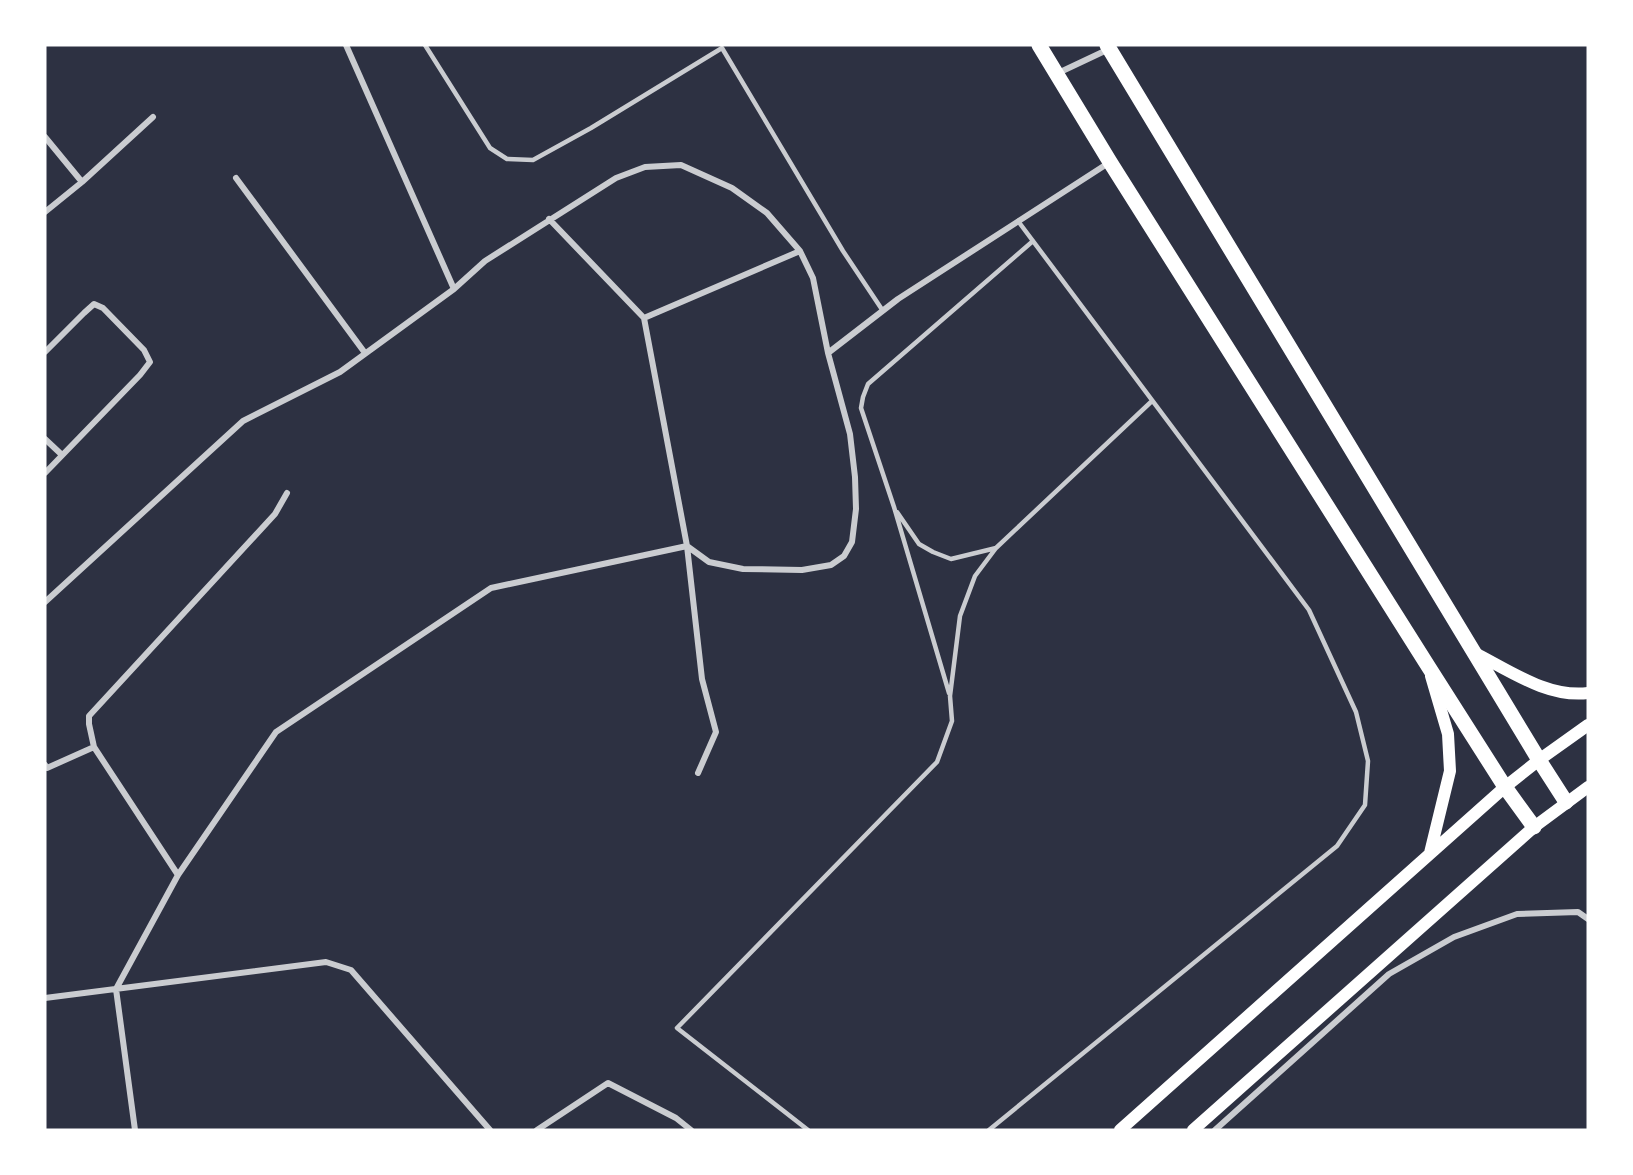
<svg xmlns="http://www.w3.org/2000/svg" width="1633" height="1175" font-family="Raleway,sans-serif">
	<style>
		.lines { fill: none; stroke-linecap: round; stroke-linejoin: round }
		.service { stroke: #caccd0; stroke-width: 4.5 }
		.minor { stroke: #caccd0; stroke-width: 6 }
		.secondary { stroke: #fff; stroke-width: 12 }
		.primary { stroke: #fff; stroke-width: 15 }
	</style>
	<rect width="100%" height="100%" fill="#2d3142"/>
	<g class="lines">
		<path class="service" d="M425 45 490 148 507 159 533 160 591 128 722 48 843 251 883 311
			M897 512 919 544 933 552 951 559 996 548
			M949 693 894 507 861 408 863 397 868 384 1033 241
			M808 1130 677 1028 937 762 952 721 950 696 960 616 975 576 996 548 1152 401
			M989 1130 1337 846 1365 805 1368 761 1356 712 1309 610 1018 221"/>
		<path class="minor" d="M346 45 454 289
			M1056 74 1109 49
			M45 137 82 182
			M236 178 365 353
			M45 212 82 182 153 117
			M549 219 644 318 687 546 702 679 716 732 698 773
			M644 318 800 251
			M45 352 84 313 94 304 103 308 144 350 150 362 140 375 45 473
			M45 439 61 454
			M45 602 243 421 340 372 454 289 485 261 616 178 645 167 681 165 732 188 767 213 800 251 813 278 828 353
			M94 747 89 724V716L275 514 287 493
			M45 765 47 768 94 747 178 875
			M45 998 326 962 351 970 490 1130
			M135 1130 116 989 178 875 276 732 491 588 687 546 709 562 743 569 802 570 831 565 844 556 852 542 856 509 855 477 850 434 828 353 898 299 1110 162
			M537 1130 608 1083 676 1118 691 1130
			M1215 1130 1389 974 1454 937 1517 914 1578 912 1588 919"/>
		<path class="secondary" d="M1473 652C1509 670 1547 698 1588 693
			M1430 853 1450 771 1448 734 1431 676
			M1120 1130 1505 787 1539 760 1588 725
			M1193 1130 1534 827 1588 787"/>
		<path class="primary" d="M1039 45 1110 162 1428 666 1505 787 1534 827
			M1107 45 1539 760 1566 802"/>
	</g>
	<rect width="1633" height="1175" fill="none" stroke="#ffffff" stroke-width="93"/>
</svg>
